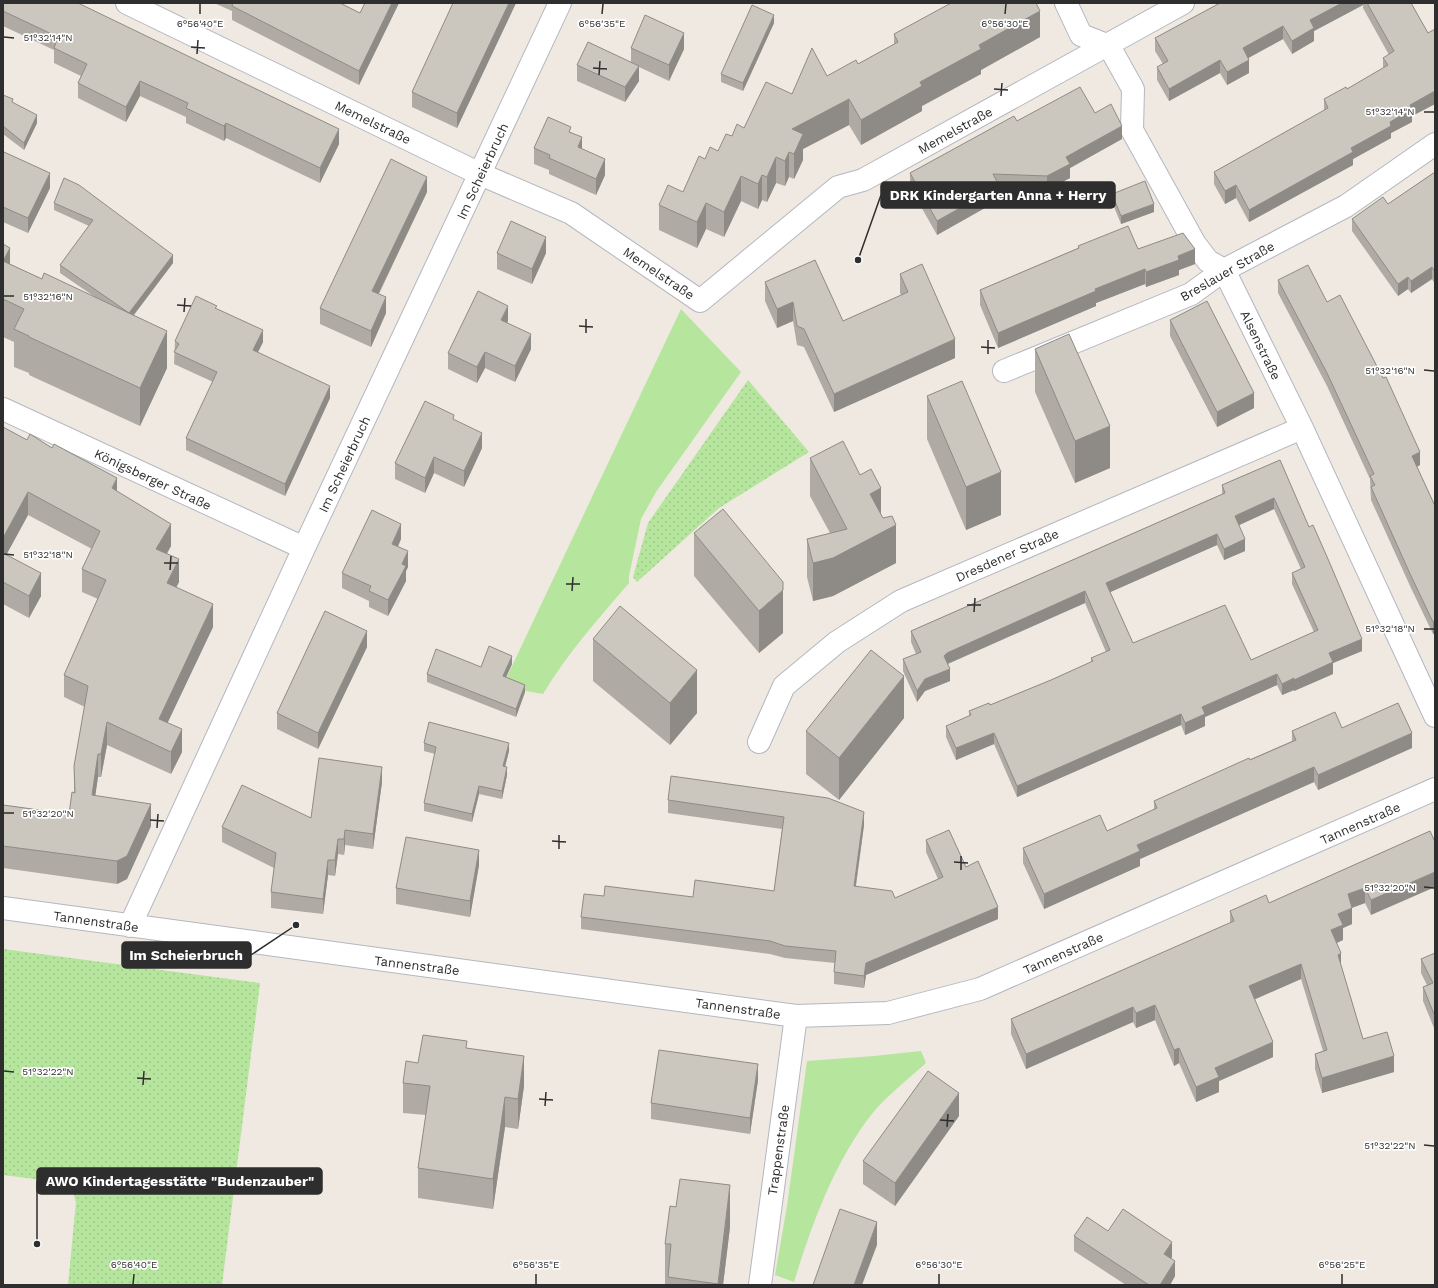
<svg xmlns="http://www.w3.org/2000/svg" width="1438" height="1288" font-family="'Work Sans',sans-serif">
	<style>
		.grass { fill: #b6e59e }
		.park { fill: url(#park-dots) }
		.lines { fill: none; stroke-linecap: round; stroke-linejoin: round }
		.minor-casing { stroke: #b4b7c1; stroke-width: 24 }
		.minor { stroke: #fff; stroke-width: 22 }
		.wall { fill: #afaba4; fill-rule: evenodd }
		.shaded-wall { fill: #8e8b86 }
		.building { fill: #cbc7bf; stroke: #8e8b86; fill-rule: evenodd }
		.ticks { fill: none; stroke: #2e2e2e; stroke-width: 1.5 }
		.labels { text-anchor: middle; stroke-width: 3.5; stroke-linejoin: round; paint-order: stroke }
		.street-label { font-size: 13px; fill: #2e2e2e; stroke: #fff }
		.ticks-label { font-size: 10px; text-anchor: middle; fill: #2e2e2e; stroke: #fff; stroke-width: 3.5; stroke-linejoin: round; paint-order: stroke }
		.leader { fill: none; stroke: #2e2e2e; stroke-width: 1.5 }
		.callout-dot { fill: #2e2e2e; stroke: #fff; stroke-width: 1.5 }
		.callout { fill: #2e2e2e; stroke: #2e2e2e; stroke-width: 1.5 }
		.callout-label { font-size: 14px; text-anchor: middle; font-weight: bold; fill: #fff }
	</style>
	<defs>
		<pattern id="park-dots" width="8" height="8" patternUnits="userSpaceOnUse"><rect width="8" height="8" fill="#b6e59e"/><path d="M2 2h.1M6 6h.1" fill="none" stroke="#9dc588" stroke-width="1.8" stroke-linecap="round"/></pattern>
	</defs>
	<rect width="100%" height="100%" fill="#efe9e1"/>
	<path class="grass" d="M681 309 741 372 656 492 641 519 629 576V583C598 619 567 654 543 694L526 691 504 683Z
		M921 1051 926 1063C905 1082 880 1101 865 1123 831 1171 811 1227 794 1282L775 1275 787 1206 807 1061 874 1056Z"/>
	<path class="park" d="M748 380 809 452 719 508 637 582 633 577 648 523Z
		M3 949 260 983 222 1285H68L76 1202 73 1193 65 1183 3 1175Z"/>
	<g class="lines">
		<g class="minor-casing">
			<path id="minor" d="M127 3 480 174 571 213 700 301 838 187 863 180 1183 3
				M1066 3 1081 35 1109 46 1133 89 1132 130 1195 244 1208 261 1224 270 1302 428 1435 716
				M1004 371 1191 294 1224 270 1346 206 1435 144
				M3 409 304 548
				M759 742 784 686 837 642 901 601 1302 428
				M3 908 796 1016 888 1013 980 989 1435 789
				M130 926 304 548 560 3
				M760 1285 796 1016"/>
		</g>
		<use href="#minor" class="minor"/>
	</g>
	<path class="wall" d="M3 3 339 144 320 183 226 138 224 141 186 123V117L140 96 126 122 78 98V83L81 76 54 63V50L3 26Z
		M214 3H340L360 13 365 3H399L359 85 232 20V11Z
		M516 3 457 128 412 107V92Z
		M1037 3V5L1040 37 981 70V74L922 106V111L861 145 849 125 803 149V160L794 179 789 177 785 186 776 183 767 202 762 200 758 209 741 201 724 237 706 229 697 248 659 230V205L683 192 705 159 718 151 732 136 744 128 792 94 827 76 858 64 894 44V34Z
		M1220 3H1411L1428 33 1435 29V104L1412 116V122L1391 133V138L1353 159V165L1249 222 1236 198 1225 204 1214 184V172L1324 111V99L1347 89 1383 68V58L1389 55 1363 8V5L1314 31V41L1292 54 1283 39 1248 58 1249 73 1227 85 1220 73 1169 101 1157 80V67L1163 64 1155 51V38Z
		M774 23 743 91 721 82V74Z
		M631 48 684 49 669 81 639 67V81L625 102 577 81V65L631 62Z
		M3 95 37 123 24 150 3 134Z
		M1095 113 1122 139 1070 168V178L1047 190 999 188V200L937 235 910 187V173L1017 121Z
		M571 132 582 149 605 175 596 195 549 174V170L534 164V148Z
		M3 154 50 188 28 233 3 222Z
		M1435 172V284L1432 279 1411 293 1408 289 1398 296 1352 231V219L1388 204Z
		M64 178 173 263 134 315 167 368 140 426 29 375V373L14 367V342L3 337V244L10 264 42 279 95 297 60 273V265L89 226 54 210V203Z
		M427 192 379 294 386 313 371 347 320 324V308Z
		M1112 194 1154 212 1121 224 1112 202Z
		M1078 246 1138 249 1195 264 1179 270V275L1146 287 1145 284 1096 303V306L998 348 980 305V290L1078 248Z
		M497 253H546L532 284 497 269Z
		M900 274 955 358 834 412 804 347 797 345 793 321 777 328 765 301V282L843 321 901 295 900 293Z
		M1278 280 1327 302 1420 465 1417 467 1435 506 1433 634 1411 588 1371 500 1370 479 1327 386 1278 293Z
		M217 309 263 342 258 352 330 398 285 496 186 450V438L213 382 174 364 175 341Z
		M1170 320 1254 408 1217 427 1170 336Z
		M508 321 507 323 531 349 515 382 485 368 477 383 448 369V353Z
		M1035 349 1110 468 1075 483 1035 392Z
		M927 396 1001 515 966 530 927 439Z
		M3 427 117 491 171 546 167 554 179 582 176 587 213 627 167 723 182 752 171 774 107 745 101 777H98L95 796 151 826 127 879 117 884 3 868V805L69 814 74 793V766L85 707 64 697V675L98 599 82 592V569L92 549 28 515 6 555 41 596 29 618 3 604Z
		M482 448 464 487 434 473 425 493 395 479V463Z
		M810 458 860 475 881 515 896 563 833 596 813 601 807 577V539L830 533 810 496Z
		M1280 460 1362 651 1333 663V674L1294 691V690L1282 695 1277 685 1205 717V726L1185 735 1181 725 1017 797 994 744 956 760 946 737V726L969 716V711L990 705 1051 680 1091 662V658L1106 652 1085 603 948 664 950 681 925 691 917 702 903 671V659L916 654 911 642V631L1222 494V485ZM1274 509 1301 569 1292 573V584L1314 632 1251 660 1133 643 1110 592 1217 545 1224 560 1245 551 1239 525Z
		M694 533 783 633 759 653 694 576Z
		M401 539 398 547 408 567 406 571V581L388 616 369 607V601L342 588V573Z
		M593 639 697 713 670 745 593 681Z
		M367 647 318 749 277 729V713Z
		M512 664 506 677 525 692 516 717 427 682V674L481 667Z
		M904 718 839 800 806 774V731Z
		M1342 728 1412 748 1318 790 1314 782 1140 859V866L1044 909 1023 863V848L1107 831 1154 809V801L1292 741V731Z
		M424 743 509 751 505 767 507 775 502 799 479 794 472 822 424 811V803L435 754 424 751Z
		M382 782 373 849 345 845 344 855 338 854 335 876 328 875 323 914 271 908V892L274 868 222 842V827L311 818Z
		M668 800 864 825 856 886 895 898 938 879 926 852V840L966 867 998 919 866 975 864 988 834 984V972L835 963 785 958 770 954 581 929V917L604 896 693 897 774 891 782 829 668 813Z
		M1430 831 1371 915 1365 903 1352 908V924L1343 928V940L1337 943 1341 966 1363 1039 1394 1072 1322 1093 1315 1069V1054L1323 1051 1301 979 1254 999 1273 1057 1219 1081V1092L1196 1102 1179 1063 1174 1066 1155 1020 1136 1028 1133 1022 1026 1069 1011 1034V1019L1230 923V911L1269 903Z
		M479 865 470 917 396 904V888Z
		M1435 953V1027L1434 1028 1423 1001V987L1427 985 1421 973V959Z
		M467 1048 524 1086 518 1129 505 1127 493 1209 418 1198V1168L426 1115 403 1113V1083L418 1063Z
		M758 1080 750 1134 651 1119V1103Z
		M959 1116 895 1206 863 1184V1161Z
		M730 1227 723 1285H665V1244Z
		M1108 1231 1172 1257 1171 1259 1175 1276 1170 1285H1126L1074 1251V1236Z"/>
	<path class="shaded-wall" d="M392 3H399L359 85V71Z
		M509 3H516L457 128V113Z
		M1342 3H1363V5L1314 31V41L1292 54V41L1310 20Z
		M1040 11V37L981 70V74L922 106V111L861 145V120L979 45Z
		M774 15V23L743 91V83Z
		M1283 26V39L1243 61V48Z
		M684 33V49L669 81V65Z
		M1220 60V73L1169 101V89Z
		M1249 60V73L1227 85V72Z
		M639 66V81L625 102V87Z
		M140 81V96L126 122V107Z
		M1435 91V104L1412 116V122L1391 133V138L1353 159V165L1249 222V210L1351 148 1390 122 1410 105Z
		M849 99V125L803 149V160L794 179V154L792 129Z
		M37 115V123L24 150V143Z
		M226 123V138L224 141V126Z
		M1122 126V139L1070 168V178L1047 190V176L1066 157Z
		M339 129V144L320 183V168Z
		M582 137V153L578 147Z
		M789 152V177L785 186V161Z
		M776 157V183L767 202V177Z
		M605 159V175L596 195V179Z
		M50 173V188L28 233V218Z
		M762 175V200L758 209V184Z
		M741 176V201L724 237V212Z
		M427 177V192L372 307V291Z
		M1236 185V198L1225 204V191Z
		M999 186V200L937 235V221Z
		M706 203V229L697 248V222Z
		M1154 204V212L1121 224V216Z
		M546 237V253L532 284V269Z
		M10 248V285L3 261Z
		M1195 249V264L1179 270V275L1146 287V272L1178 256Z
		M173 255V263L129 321V313Z
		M1432 267V279L1411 293V281Z
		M1145 269V284L1096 303V306L998 348V333L1095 289Z
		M1408 277V289L1398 296V284Z
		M386 297V313L371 347V331Z
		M793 302V321L777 328V309Z
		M508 306V321L501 335V320Z
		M263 330V342L253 362V350Z
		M167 331V368L140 426V388Z
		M531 334V349L515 382V366Z
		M955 339V358L834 412V394Z
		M485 352V368L477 383V367Z
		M330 386V398L285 496V484Z
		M1254 393V408L1217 427V412Z
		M1110 426V468L1075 483V441Z
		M482 433V448L464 487V471Z
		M1420 452V465L1412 469V456Z
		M434 457V473L425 493V478Z
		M1001 472V515L966 530V487Z
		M117 478V501L112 488Z
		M881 488V526L870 494Z
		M28 492V515L3 561V538Z
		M1274 498V509L1235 527V516Z
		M171 524V546L156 571V549Z
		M401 524V539L392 559V544Z
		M896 525V563L833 596 813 601V563Z
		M1217 534V545L1106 594V583Z
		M1245 539V551L1224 560V549Z
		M408 551V567L406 571V581L388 616V600L402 564Z
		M179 559V582L167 606V583Z
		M41 573V596L29 618V596Z
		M783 590V633L759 653V611Z
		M1085 591V603L947 664 944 656 947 653Z
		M213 604V627L159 741V719Z
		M1435 621V634H1433V622Z
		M367 631V647L318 749V733Z
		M1362 639V651L1333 663V674L1294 691V680L1329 653Z
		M512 656V664L503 684V676Z
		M950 669V681L925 691 917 702V691L925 679Z
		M697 670V713L670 745V703Z
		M1277 674V685L1205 717V726L1185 735V723L1202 707Z
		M904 676V718L839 800V758Z
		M1294 678V690L1282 695V684Z
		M525 685V692L516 717V709Z
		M1181 714V725L1017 797V786Z
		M107 722V745L101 777V754Z
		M182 729V752L171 774V752Z
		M994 733V744L956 760V748Z
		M1412 733V748L1318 790V775Z
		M509 743V751L503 774V766Z
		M98 754V777L92 818V795Z
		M382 767V782L373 849V834Z
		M507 767V775L502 799V791Z
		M1314 767V782L1140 859V866L1044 909V894L1137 845Z
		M479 786V794L472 822V814Z
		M151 804V826L127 879 117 884V861Z
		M864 812V825L854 898V886Z
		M345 830V845L344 855V839Z
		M338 839V854L335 876V860Z
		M479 850V865L470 917V901Z
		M328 860V875L323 914V899Z
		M1435 872V887L1371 915V900Z
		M1365 888V903L1348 909V894Z
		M998 907V919L866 975 864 988V976L866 963Z
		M1352 908V924L1343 928V940L1331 945V930L1338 914Z
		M1341 953V968L1338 955Z
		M1301 964V979L1249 1002V986Z
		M1155 1005V1020L1136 1028V1013Z
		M1133 1007V1022L1026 1069V1054Z
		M1435 1013V1027L1434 1028V1014Z
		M1273 1042V1057L1219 1081V1092L1196 1102V1087L1215 1068Z
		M1179 1048V1063L1174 1066V1050Z
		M524 1056V1086L518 1129V1099Z
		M1394 1056V1072L1322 1093V1078Z
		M758 1064V1080L750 1134V1118Z
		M959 1093V1116L895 1206V1183Z
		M505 1097V1127L493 1209V1179Z
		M730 1185V1227L723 1285H718Z
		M877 1222V1245L862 1285H854Z
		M1172 1242V1257L1164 1269V1254Z
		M1175 1261V1276L1170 1285H1160Z"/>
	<path class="building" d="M3 3H78L339 129 320 168 226 123 224 126 186 108 188 103 140 81 126 107 78 83 87 64 54 48 58 37 3 11Z
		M233 3H340L360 13 365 3H392L359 71 232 6Z
		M453 3H509L457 113 412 92Z
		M951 3H1036L1040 11 979 45 981 49 920 82 922 86 861 120 849 99 792 129 803 134 794 154 789 152 785 161 776 157 767 177 762 175 758 184 741 176 724 212 706 203 697 222 659 205 668 185 683 192 699 156 705 159 710 147 718 151 726 134 732 136 737 124 744 128 766 82 792 94 812 48 827 76 856 60 858 64 898 42 894 34Z
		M1220 3H1342L1310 20 1314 28 1292 41 1283 26 1243 48 1249 60 1227 72 1220 60 1169 89 1157 67 1168 61 1155 38Z
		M1367 3H1411L1428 33 1435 29V91L1410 105 1412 109 1390 122 1391 126 1351 148 1353 152 1249 210 1236 185 1225 191 1214 172 1328 108 1324 99 1346 87 1347 89 1388 65 1383 58 1394 51Z
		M752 5 774 15 743 83 721 74Z
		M645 15 684 33 669 65 631 48Z
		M588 42 639 66 625 87 577 65Z
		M1080 87 1095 113 1111 104 1122 126 1066 157 1070 164 1047 176 993 174 999 186 937 221 910 173 1014 116 1017 121Z
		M3 95 13 99 12 102 37 115 24 143 3 126Z
		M548 117 571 127 569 132 582 137 578 147 605 159 596 179 549 158 550 155 534 148Z
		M4 152 50 173 28 218 3 207V154Z
		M391 159 427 177 372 291 386 297 371 331 320 308Z
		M1435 172V272L1432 267 1411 281 1408 277 1398 284 1352 219 1383 197 1388 204Z
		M64 178 79 185 173 255 129 313 60 265 93 220 54 203Z
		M1145 181 1154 204 1121 216 1112 194Z
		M511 221 546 237 532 269 497 253Z
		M1128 226 1138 249 1183 233 1195 249 1178 256 1179 260 1146 272 1145 269 1095 289 1096 291 998 333 980 290 1079 248 1078 246Z
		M3 244 10 248 3 261 42 279 44 273 167 331 140 388 29 337V336L14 329 24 309 3 299Z
		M815 260 843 321 908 292 900 274 922 264 955 339 834 394 804 329 797 326 793 302 777 309 765 282Z
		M1308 265 1327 302 1340 295 1383 378 1386 377 1420 452 1412 456 1435 506V621L1433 622 1411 576 1371 487 1375 485 1370 476 1374 474 1327 373 1278 280Z
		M478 291 508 306 501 320 531 334 515 366 485 352 477 367 448 353Z
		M196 296 217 306 215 308 263 330 253 350 330 386 285 484 186 438 217 372 174 352 179 344 175 341Z
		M1207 301 1254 393 1217 412 1170 320Z
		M1069 334 1110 426 1075 441 1035 349Z
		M962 381 1001 472 966 487 927 396Z
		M425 401 454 415 453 419 482 433 464 471 434 457 425 478 395 463Z
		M3 427 27 440 30 434 52 448 54 444 117 478 112 488 171 524 156 549 179 559 167 583 213 604 159 719 182 729 171 752 107 722 101 754H98L92 795 151 804 127 856 117 861 3 846V805L69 814 72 792 75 793 74 766 88 686 64 675 106 580 82 569 100 531 28 492 3 538Z
		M843 441 860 475 871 469 881 488 870 494 883 518 892 516 896 525 833 558 813 563 807 539 847 529 810 458Z
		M1280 460 1309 527 1313 525 1328 559 1362 639 1329 653 1333 662 1294 680V678L1282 684 1277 674 1202 707 1205 714 1185 723 1181 714 1017 786 994 733 956 748 946 726 971 715 969 711 989 703 990 705 1051 680 1093 661 1091 658 1110 650 1085 591 947 653 944 656 950 669 925 679 917 691 903 659 921 652 911 631 1225 493 1222 485ZM1274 498 1305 567 1292 573 1318 630 1251 660 1225 605 1133 643 1106 583 1217 534 1224 549 1245 539 1235 516Z
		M723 509 783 582V590L759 611 694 533Z
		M372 510 401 524 392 544 408 551 402 564 406 566 388 600 369 591 371 586 342 573Z
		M3 553 41 573 29 596 3 582Z
		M620 606 697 670 670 703 593 639Z
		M325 611 367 631 318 733 277 713Z
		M489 646 512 656 503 676 525 685 516 709 427 674 436 649 481 667Z
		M871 650 904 676 839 758 806 731Z
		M1398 703 1412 733 1318 775 1314 767 1137 845 1140 851 1044 894 1023 848 1100 815 1107 831 1157 808 1154 801 1249 758 1250 760 1296 740 1292 731 1335 712 1342 728Z
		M429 722 509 743 503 766 507 767 502 791 479 786 472 814 424 803 436 747 424 743Z
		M319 758 382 767 373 834 345 830 344 839H338L335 860H328L323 899 271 892 276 853 222 827 242 785 311 818Z
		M671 776 828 798 864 812 854 886 892 891 895 898 943 877 926 840 949 830 966 867 978 861 998 907 866 963 864 976 834 972 836 951 785 946 770 941 581 917 584 894 604 896 605 886 693 897 695 880 774 891 784 817 668 800Z
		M1430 831 1435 842V872L1371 900 1365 888 1348 894 1352 908 1338 914 1343 925 1331 930 1341 953 1338 955 1363 1039 1387 1032 1394 1056 1322 1078 1315 1054 1327 1050 1301 964 1249 986 1273 1042 1215 1068 1219 1077 1196 1087 1179 1048 1174 1050 1155 1005 1136 1013 1133 1007 1026 1054 1011 1019 1234 921 1230 911 1266 895 1269 903Z
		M406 837 479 850 470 901 396 888Z
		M1435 953V1013L1434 1014 1423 987 1433 983 1421 959Z
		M423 1035 467 1041 466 1048 524 1056 518 1099 505 1097 493 1179 418 1168 430 1086 403 1083 406 1061 418 1063Z
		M659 1050 758 1064 750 1118 651 1103Z
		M928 1071 959 1093 895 1183 863 1161Z
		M680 1179 730 1185 718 1284 668 1277 671 1244H665L670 1206 676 1207Z
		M840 1209 877 1222 854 1285H813Z
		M1123 1209 1172 1242 1164 1254 1175 1261 1160 1285H1149L1074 1236 1087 1217 1108 1231Z"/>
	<path class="ticks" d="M200 14V4M602 14 603 4M1005 14 1006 4M4 37 14 38M191 47 205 48M197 54 198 40M593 68 607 69M599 75 600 61M994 89 1008 90M1001 96 1002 83M1424 112H1434M4 296H14M177 305 191 306M184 312 185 298M579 326 593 327M586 333V319M981 347 995 348M988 354V340M1424 370 1434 371M4 554 14 555M164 563H178M170 570 171 556M566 584H580M572 591 573 577M967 605H981M974 612 975 598M1424 629H1434M4 813H14M150 820 164 821M157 828 158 814M552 841 566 842M559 849V835M954 862 968 863M961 870V856M1424 887 1434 888M4 1071 14 1072M137 1078 151 1079M143 1085 144 1071M539 1099 553 1100M545 1106 546 1092M940 1120 954 1121M947 1127 948 1114M1424 1145 1434 1146M133 1284 134 1274M536 1284V1274M939 1284V1274M1342 1284V1274"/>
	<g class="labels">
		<g class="street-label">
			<text transform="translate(373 122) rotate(26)" y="5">Memelstraße</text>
			<text transform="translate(955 130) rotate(-29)" y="5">Memelstraße</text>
			<text transform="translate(482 171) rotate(-65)" y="5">Im Scheierbruch</text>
			<text transform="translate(1227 271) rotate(-30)" y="5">Breslauer Straße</text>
			<text transform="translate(659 273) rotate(34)" y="5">Memelstraße</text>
			<text transform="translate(1261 345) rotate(64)" y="5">Alsenstraße</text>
			<text transform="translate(344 464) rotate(-65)" y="5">Im Scheierbruch</text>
			<text transform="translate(153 479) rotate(25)" y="5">Königsberger Straße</text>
			<text transform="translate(1007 555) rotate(-24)" y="5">Dresdener Straße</text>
			<text transform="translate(1360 823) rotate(-24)" y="5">Tannenstraße</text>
			<text transform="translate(96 921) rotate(8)" y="5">Tannenstraße</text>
			<text transform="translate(1063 953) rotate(-24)" y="5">Tannenstraße</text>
			<text transform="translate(417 965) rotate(7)" y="5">Tannenstraße</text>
			<text transform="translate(738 1008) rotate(8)" y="5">Tannenstraße</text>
			<text transform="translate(778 1150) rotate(-82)" y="5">Trappenstraße</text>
		</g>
	</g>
	<g class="ticks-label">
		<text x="200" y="27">6°56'40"E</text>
		<text x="602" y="27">6°56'35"E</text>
		<text x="1005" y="27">6°56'30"E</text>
		<text x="48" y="41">51°32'14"N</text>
		<text x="1390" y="115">51°32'14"N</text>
		<text x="48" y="300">51°32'16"N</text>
		<text x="1390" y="374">51°32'16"N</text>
		<text x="48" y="558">51°32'18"N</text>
		<text x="1390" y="632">51°32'18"N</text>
		<text x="48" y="817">51°32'20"N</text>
		<text x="1390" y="891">51°32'20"N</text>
		<text x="48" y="1075">51°32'22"N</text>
		<text x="1390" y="1149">51°32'22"N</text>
		<text x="134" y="1268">6°56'40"E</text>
		<text x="536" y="1268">6°56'35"E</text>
		<text x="939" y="1268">6°56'30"E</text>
		<text x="1342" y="1268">6°56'25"E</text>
	</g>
	<path class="leader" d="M858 260L881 195M296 925L251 955M37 1244L37 1181"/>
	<g class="callout-dot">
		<circle cx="858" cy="260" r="4"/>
		<circle cx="296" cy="925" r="4"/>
		<circle cx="37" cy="1244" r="4"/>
	</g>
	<g class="callout">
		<rect x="881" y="182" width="234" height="26" rx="4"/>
		<rect x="122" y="942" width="129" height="26" rx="4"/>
		<rect x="37" y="1168" width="285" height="26" rx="4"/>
	</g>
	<g class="callout-label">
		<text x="998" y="200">DRK Kindergarten Anna + Herry</text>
		<text x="186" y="960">Im Scheierbruch</text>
		<text x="180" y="1186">AWO Kindertagesstätte "Budenzauber"</text>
	</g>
	<rect width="1438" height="1288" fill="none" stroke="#2e2e2e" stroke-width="8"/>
</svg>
